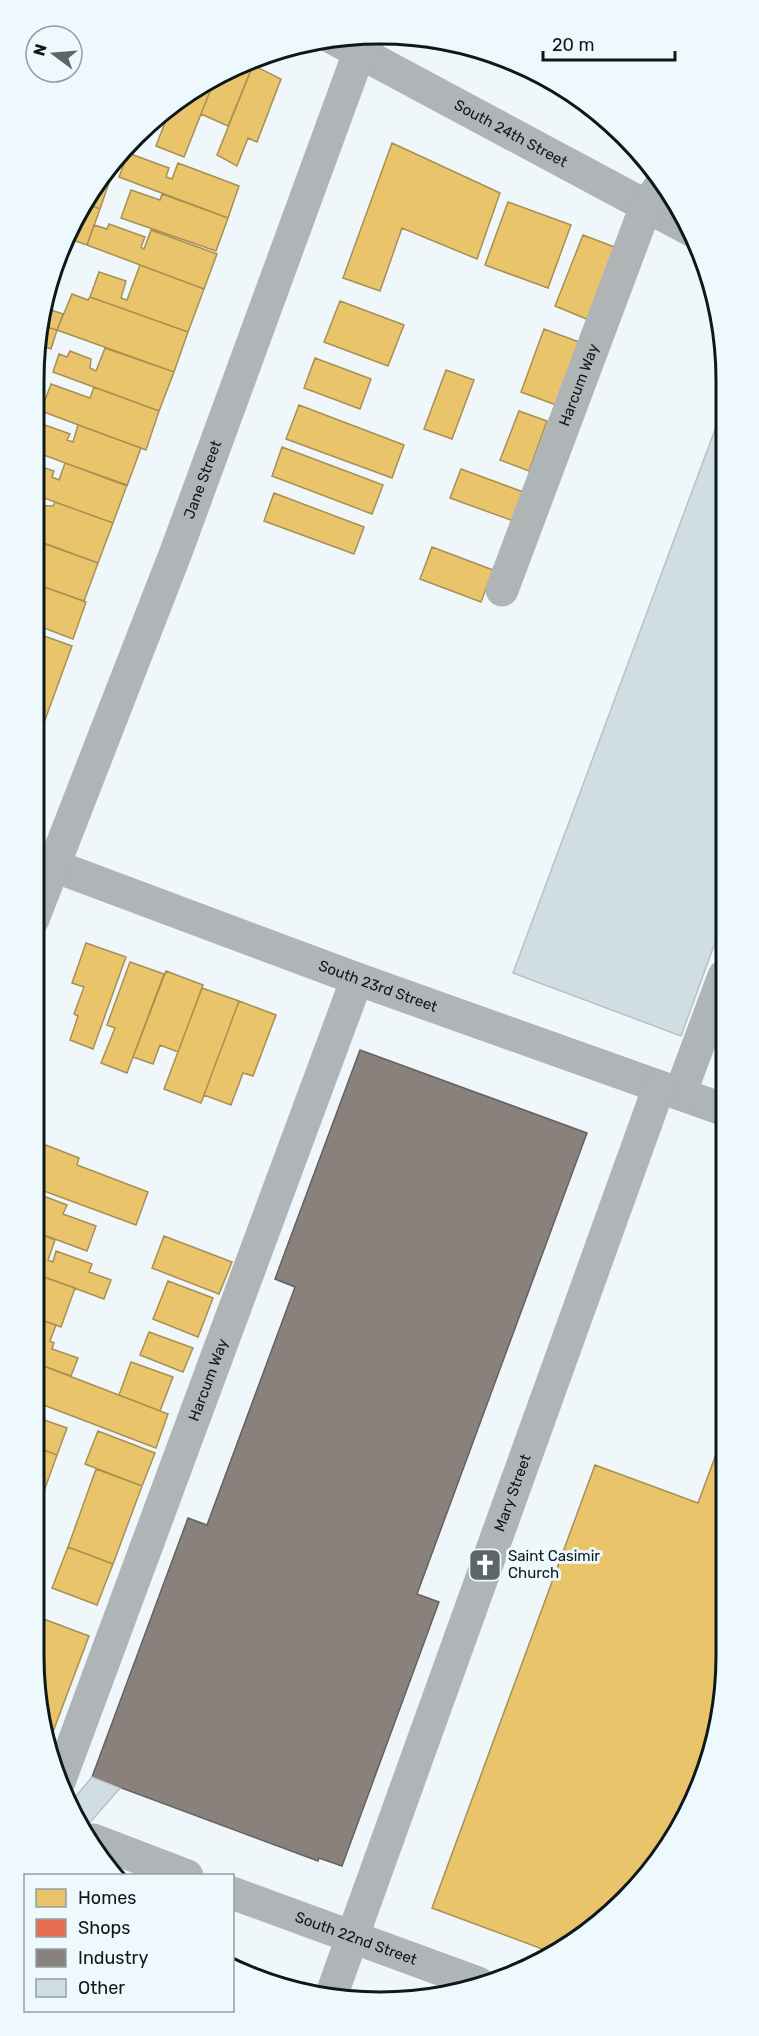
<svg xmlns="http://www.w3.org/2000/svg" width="759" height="2036" font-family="Rubik,sans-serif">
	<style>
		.homes { fill: #e9c46a; stroke: #a79052; stroke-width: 1.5 }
		.shops { fill: #e76f51; stroke: #a65541; stroke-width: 1.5 }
		.industry { fill: #8a817c; stroke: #64625f; stroke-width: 1.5 }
		.building { fill: #d0dee3; stroke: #b8c1c4; stroke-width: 1.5 }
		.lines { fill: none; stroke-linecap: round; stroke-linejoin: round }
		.minor { stroke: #afb4b6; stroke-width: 33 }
		.labels { text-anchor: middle; stroke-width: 6; stroke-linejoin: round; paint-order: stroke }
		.street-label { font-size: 15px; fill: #0d181b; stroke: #edf9fd }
		.poi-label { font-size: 15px; fill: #0d181b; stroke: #edf9fd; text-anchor: start }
		.rim { fill: none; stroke: #0d181b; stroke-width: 3 }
	</style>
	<rect width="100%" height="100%" fill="#f0f7fa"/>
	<path class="homes" d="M480 50 518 67 515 71 479 52Z
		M251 64 253 65 228 126 201 114 216 76Z
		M253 65 281 79 257 142 248 138 237 166 217 155Z
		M518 67 555 84 551 89 515 71Z
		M216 76 184 157 156 146 169 112 207 79Z
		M555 84 572 91 585 103 583 104 551 89Z
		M392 143 500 193 477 259 402 228 380 291 343 278Z
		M128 153 169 168 166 177 172 179 178 163 239 186 228 218 119 177Z
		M102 174 111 177 100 209 87 204Z
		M131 190 160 200 162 194 228 218 216 251 121 218Z
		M508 202 571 225 548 288 485 265Z
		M87 204 100 209 87 245 70 239Z
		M109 224 145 237 141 247 144 249 151 230 217 254 204 289 87 245 94 225 107 229Z
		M583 235 617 248 589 320 555 306Z
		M66 247 68 248 60 267 56 266Z
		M140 265 204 289 188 332 90 297 99 272 126 281 121 298 127 300Z
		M56 266 60 267 55 282 49 280Z
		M45 290 54 293 48 309 63 314 57 330 40 325Z
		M72 294 88 300 90 297 188 332 174 372 57 330Z
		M340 301 404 325 388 366 324 342Z
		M40 325 57 330 51 349 38 344Z
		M544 329 579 342 556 405 521 392Z
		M105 348 174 372 159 411 53 372 59 354 67 357 70 351 91 359 90 368 96 371Z
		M315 358 371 379 360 409 304 388Z
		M446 370 474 380 452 439 424 429Z
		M51 384 90 398 94 387 159 411 146 450 41 411Z
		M299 405 404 445 392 478 286 439Z
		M519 411 547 421 529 471 500 460Z
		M42 424 70 434 67 440 73 442 78 425 141 448 127 486 33 451V425L40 427Z
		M282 447 383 485 372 514 272 476Z
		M65 463 127 485 113 523 33 494V464L54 471 52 477 59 480Z
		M461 469 526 493 516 522 450 498Z
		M274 493 364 527 354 554 264 521Z
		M55 502 113 523 98 563 33 539V505L53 506Z
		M34 540 98 563 84 601 33 583Z
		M432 547 493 570 481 602 420 579Z
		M33 583 86 602 73 639 33 624Z
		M33 632 72 646 41 731 33 728Z
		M33 728 41 731 33 753Z
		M86 943 126 957 93 1049 70 1040 78 1016 74 1014 84 987 72 983Z
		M130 962 164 974 127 1073 101 1063 115 1028 107 1025Z
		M166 971 203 985 178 1052 160 1045 153 1064 133 1057Z
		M202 988 239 1001 201 1103 164 1089Z
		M239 1001 276 1015 253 1076 243 1073 231 1105 204 1095Z
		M33 1140 79 1158 77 1165 148 1192 136 1225 33 1187Z
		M33 1192 67 1205 63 1214 96 1226 87 1251 33 1231Z
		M33 1231 55 1240 48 1260 53 1262 56 1251 92 1264 89 1272 111 1280 104 1299 33 1273Z
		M164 1236 232 1262 219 1294 152 1268Z
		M33 1273 75 1288 61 1327 33 1317Z
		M168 1281 213 1298 198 1337 153 1319Z
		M33 1317 56 1325 50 1341 54 1343 52 1349 78 1358 71 1376 33 1362Z
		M149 1332 193 1348 183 1372 140 1355Z
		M33 1362 168 1414 156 1448 33 1401Z
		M131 1362 173 1377 160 1411 119 1395Z
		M33 1416 67 1428 57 1455 33 1446Z
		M725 1430 726 1656 714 1747 655 1867 572 1945 553 1953 432 1908 595 1465 698 1503Z
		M98 1431 155 1453 142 1486 85 1464Z
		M33 1446 57 1455 33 1522Z
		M96 1469 142 1486 113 1564 68 1547Z
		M68 1547 113 1564 97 1605 52 1588Z
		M41 1618 89 1636 48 1745 34 1661 41 1649 35 1647Z"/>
	<path class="shops" d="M232 1964 264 1976 232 1966Z"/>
	<path class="industry" d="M360 1050 587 1133 417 1594 439 1602 342 1866 319 1858 318 1861 92 1777 188 1518 207 1525 295 1287 275 1279Z"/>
	<path class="building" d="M723 408 724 918 681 1036 513 973Z
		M92 1777 120 1788 86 1827 71 1802Z"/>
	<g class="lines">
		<g class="minor">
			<path id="s1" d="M331 37 691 230"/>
			<path id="s2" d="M502 590 646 206 662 184"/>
			<path id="s3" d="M33 858 357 979 725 1110"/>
			<path id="s4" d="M33 919 176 552 359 53 369 38"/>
			<path d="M680 1094 724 976"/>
			<path id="s5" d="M59 1782 357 979"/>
			<path d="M93 1840 187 1876"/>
			<path id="s6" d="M232 1893 478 1983"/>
			<path id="s7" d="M330 1999 659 1087"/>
		</g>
	</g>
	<defs>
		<g id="church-square" transform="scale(1.725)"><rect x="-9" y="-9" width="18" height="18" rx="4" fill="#5c6669" stroke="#edf9fd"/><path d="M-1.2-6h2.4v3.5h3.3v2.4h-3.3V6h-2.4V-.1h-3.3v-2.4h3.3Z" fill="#fff"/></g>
	</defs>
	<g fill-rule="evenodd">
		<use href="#church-square" x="485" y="1565"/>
	</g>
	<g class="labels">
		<g class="street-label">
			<text dy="5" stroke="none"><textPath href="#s1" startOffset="204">South 24th Street</textPath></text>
			<text dy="5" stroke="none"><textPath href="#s2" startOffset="219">Harcum Way</textPath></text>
			<text dy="5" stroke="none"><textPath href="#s4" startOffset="471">Jane Street</textPath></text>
			<text dy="5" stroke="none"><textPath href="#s3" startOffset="368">South 23rd Street</textPath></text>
			<text dy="5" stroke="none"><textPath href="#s5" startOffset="429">Harcum Way</textPath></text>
			<text dy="5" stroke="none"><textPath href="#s7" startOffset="538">Mary Street</textPath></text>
			<text dy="5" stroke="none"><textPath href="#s6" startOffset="132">South 22nd Street</textPath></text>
		</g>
		<g class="poi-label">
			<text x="508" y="1561">Saint Casimir<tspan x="508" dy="17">Church</tspan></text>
		</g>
	</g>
	<path d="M0 0H759V2036H0ZM380 44H380A336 336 0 0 1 716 380V1656A336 336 0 0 1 380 1992H380A336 336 0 0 1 44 1656V380A336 336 0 0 1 380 44Z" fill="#edf9fd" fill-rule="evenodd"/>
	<path class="rim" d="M380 44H380A336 336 0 0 1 716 380V1656A336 336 0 0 1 380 1992H380A336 336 0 0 1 44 1656V380A336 336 0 0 1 380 44Z"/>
	<rect x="24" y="1874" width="210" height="138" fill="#edf9fd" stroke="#939fa3" stroke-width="1.5"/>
	<rect x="36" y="1889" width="30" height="18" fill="#e9c46a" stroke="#939fa3" stroke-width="1.5"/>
	<text x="78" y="1904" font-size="18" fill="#0d181b">Homes</text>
	<rect x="36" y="1919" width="30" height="18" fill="#e76f51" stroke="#939fa3" stroke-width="1.5"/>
	<text x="78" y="1934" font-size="18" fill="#0d181b">Shops</text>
	<rect x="36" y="1949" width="30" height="18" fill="#8a817c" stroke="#939fa3" stroke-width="1.5"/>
	<text x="78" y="1964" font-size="18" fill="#0d181b">Industry</text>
	<rect x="36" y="1979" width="30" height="18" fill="#d0dee3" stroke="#939fa3" stroke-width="1.5"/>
	<text x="78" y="1994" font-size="18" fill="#0d181b">Other</text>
	<g transform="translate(54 54) rotate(286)"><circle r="28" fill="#edf9fd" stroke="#939fa3" stroke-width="1.5"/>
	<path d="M0-4.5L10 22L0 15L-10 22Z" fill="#5c6669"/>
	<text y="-9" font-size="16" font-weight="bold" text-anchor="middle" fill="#0d181b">N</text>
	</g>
	<path d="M543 51v9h132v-9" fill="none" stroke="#0d181b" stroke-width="3"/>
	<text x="552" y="51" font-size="18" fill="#0d181b" stroke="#edf9fd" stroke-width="4.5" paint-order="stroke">20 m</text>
</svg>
